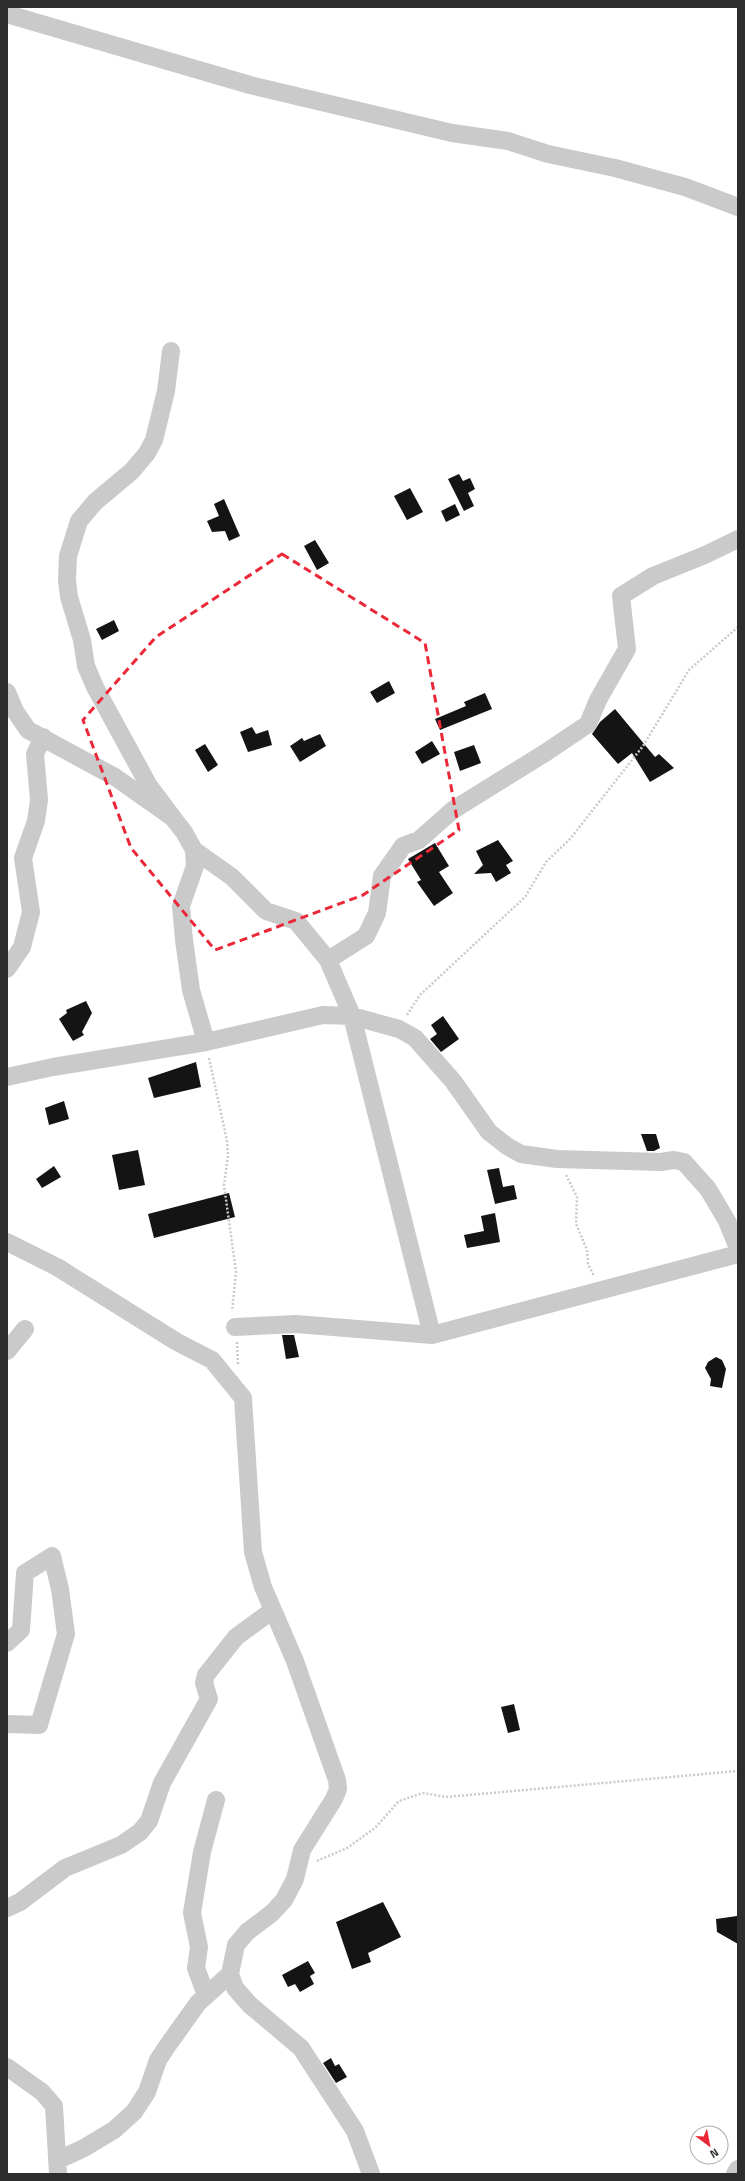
<svg xmlns="http://www.w3.org/2000/svg" width="745" height="2181" font-family="'Titillium Web',sans-serif">
	<style>
		.building { fill: #141414 }
		.lines { fill: none; stroke-linecap: round; stroke-linejoin: round }
		.path { stroke: #cacaca; stroke-width: 2.5; stroke-dasharray: 2 2; stroke-linecap: butt }
		.minor { stroke: #cacaca; stroke-width: 18 }
		.marked { fill: none; stroke: #ea2837; stroke-width: 3; stroke-dasharray: 8 5; stroke-linejoin: round }
	</style>
	<rect width="100%" height="100%" fill="#fff"/>
	<path class="building" d="M459 474 463 481 470 478 475 489 468 493 474 506 464 511 448 479Z
		M410 488 423 512 407 520 394 496Z
		M224 499 240 536 229 541 225 531 212 532 207 521 219 516 214 504Z
		M455 504 460 515 446 522 441 511Z
		M315 540 329 563 317 570 304 546Z
		M114 620 119 631 102 640 96 629Z
		M389 681 395 693 377 703 370 692Z
		M485 693 492 709 440 730 435 719 466 706 464 702Z
		M615 709 655 757 659 754 674 768 650 782 632 753 618 764 592 734 600 722Z
		M252 727 256 734 268 730 272 745 248 752 240 732Z
		M320 734 326 746 300 762 290 746 302 738 304 741Z
		M432 741 440 754 422 764 415 752Z
		M205 744 218 765 208 772 195 750Z
		M474 745 481 763 460 771 454 752Z
		M498 840 513 861 506 865 511 873 496 882 491 873 474 874 483 865 476 851Z
		M435 843 449 866 439 872 453 893 434 906 417 882 421 880 408 859Z
		M86 1001 92 1013 82 1032 84 1035 73 1041 59 1019 67 1013 66 1010Z
		M443 1016 459 1039 441 1052 430 1039 437 1034 431 1025Z
		M196 1062 201 1087 154 1098 148 1078Z
		M64 1101 69 1119 49 1125 45 1108Z
		M641 1134H656L660 1148 654 1151H647Z
		M138 1150 145 1185 119 1190 112 1155Z
		M54 1166 61 1177 42 1188 36 1179Z
		M499 1168 503 1187 514 1185 517 1199 495 1204 487 1170Z
		M229 1193 235 1217 154 1238 148 1214Z
		M495 1213 500 1242 467 1248 464 1235 484 1231 481 1216Z
		M282 1335H294L299 1357 286 1359Z
		M716 1357 722 1360 726 1369 722 1388 710 1386 711 1379 705 1368 708 1362Z
		M514 1704 520 1730 508 1733 501 1707Z
		M383 1902 401 1937 368 1953 371 1962 352 1969 336 1922Z
		M737 1916 738 1925V1944L717 1932 716 1919Z
		M308 1961 315 1973 310 1976 314 1984 300 1992 295 1984 288 1987 282 1975Z
		M331 2058 335 2066 339 2064 347 2077 336 2083 323 2063Z"/>
	<g class="lines">
		<path class="path" d="M407 1015 420 995 525 897 546 862 570 839 643 746 689 670 738 627
			M209 1058 227 1141 228 1156 224 1185 236 1272 232 1311
			M566 1175 577 1197 576 1224 587 1250 588 1264 594 1276
			M237 1342 238 1365
			M317 1861 347 1848 375 1828 399 1801 423 1793 446 1797 738 1771"/>
		<path class="minor" d="M7 14 250 85 452 133 508 141 548 154 615 168 685 187 738 207
			M171 351 166 391 154 440 147 453 132 471 95 502 79 521 68 556 67 580 69 597 82 640 86 666 95 687 149 786 173 818
			M7 692 15 711 28 730 115 777 173 818 184 832 194 850 195 866 181 906 184 940 191 990 206 1042
			M194 850 232 877 266 911 296 921 328 960 352 1016 432 1335 738 1254
			M328 960 366 936 377 913 382 876 403 846 419 840 453 810 545 753 588 724 598 700 627 649 621 596 653 576 705 555 738 539
			M7 969 22 947 31 912 23 858 36 821 39 800 35 754 43 737
			M7 1077 53 1067 206 1042 323 1015 352 1016 399 1029 415 1038 453 1081 489 1132 507 1146 521 1154 557 1159 661 1162 674 1160 684 1162 708 1189 727 1221 738 1248
			M7 1242 57 1267 177 1342 212 1360 243 1398 253 1552 263 1587 295 1661 337 1780 338 1789 334 1799 302 1850 295 1879 284 1900 272 1913 247 1932 236 1945 230 1974 235 1988 250 2005 301 2048 355 2131 371 2174
			M235 1327 296 1324 432 1335
			M7 1351 25 1329
			M7 1643 21 1630 25 1573 52 1556 60 1589 66 1634 39 1725 7 1724
			M7 1908 20 1902 65 1868 121 1845 140 1832 149 1821 162 1783 209 1699 204 1683 206 1675 236 1637 273 1610
			M206 1995 196 1968 199 1947 192 1913 202 1852 216 1800
			M7 2067 42 2092 54 2106 58 2174
			M58 2160 84 2148 114 2130 134 2112 147 2092 158 2060 168 2045 198 2003 230 1974
			M735 2174 738 2169"/>
	</g>
	<path class="marked" d="M282 554 425 643 459 830 363 895 215 950 131 848 83 720 156 637Z"/>
	<rect width="745" height="2181" fill="none" stroke="#2d2d2d" stroke-width="16"/>
	<g transform="translate(709 2145) rotate(148)"><circle r="19" fill="#ffffff" stroke="#ababab"/>
	<path d="M0-3L7 15L0 10L-7 15Z" fill="#ea2837"/>
	<text y="-6" font-size="11" font-weight="bold" text-anchor="middle" fill="#2d2d2d">N</text>
	</g>
</svg>
